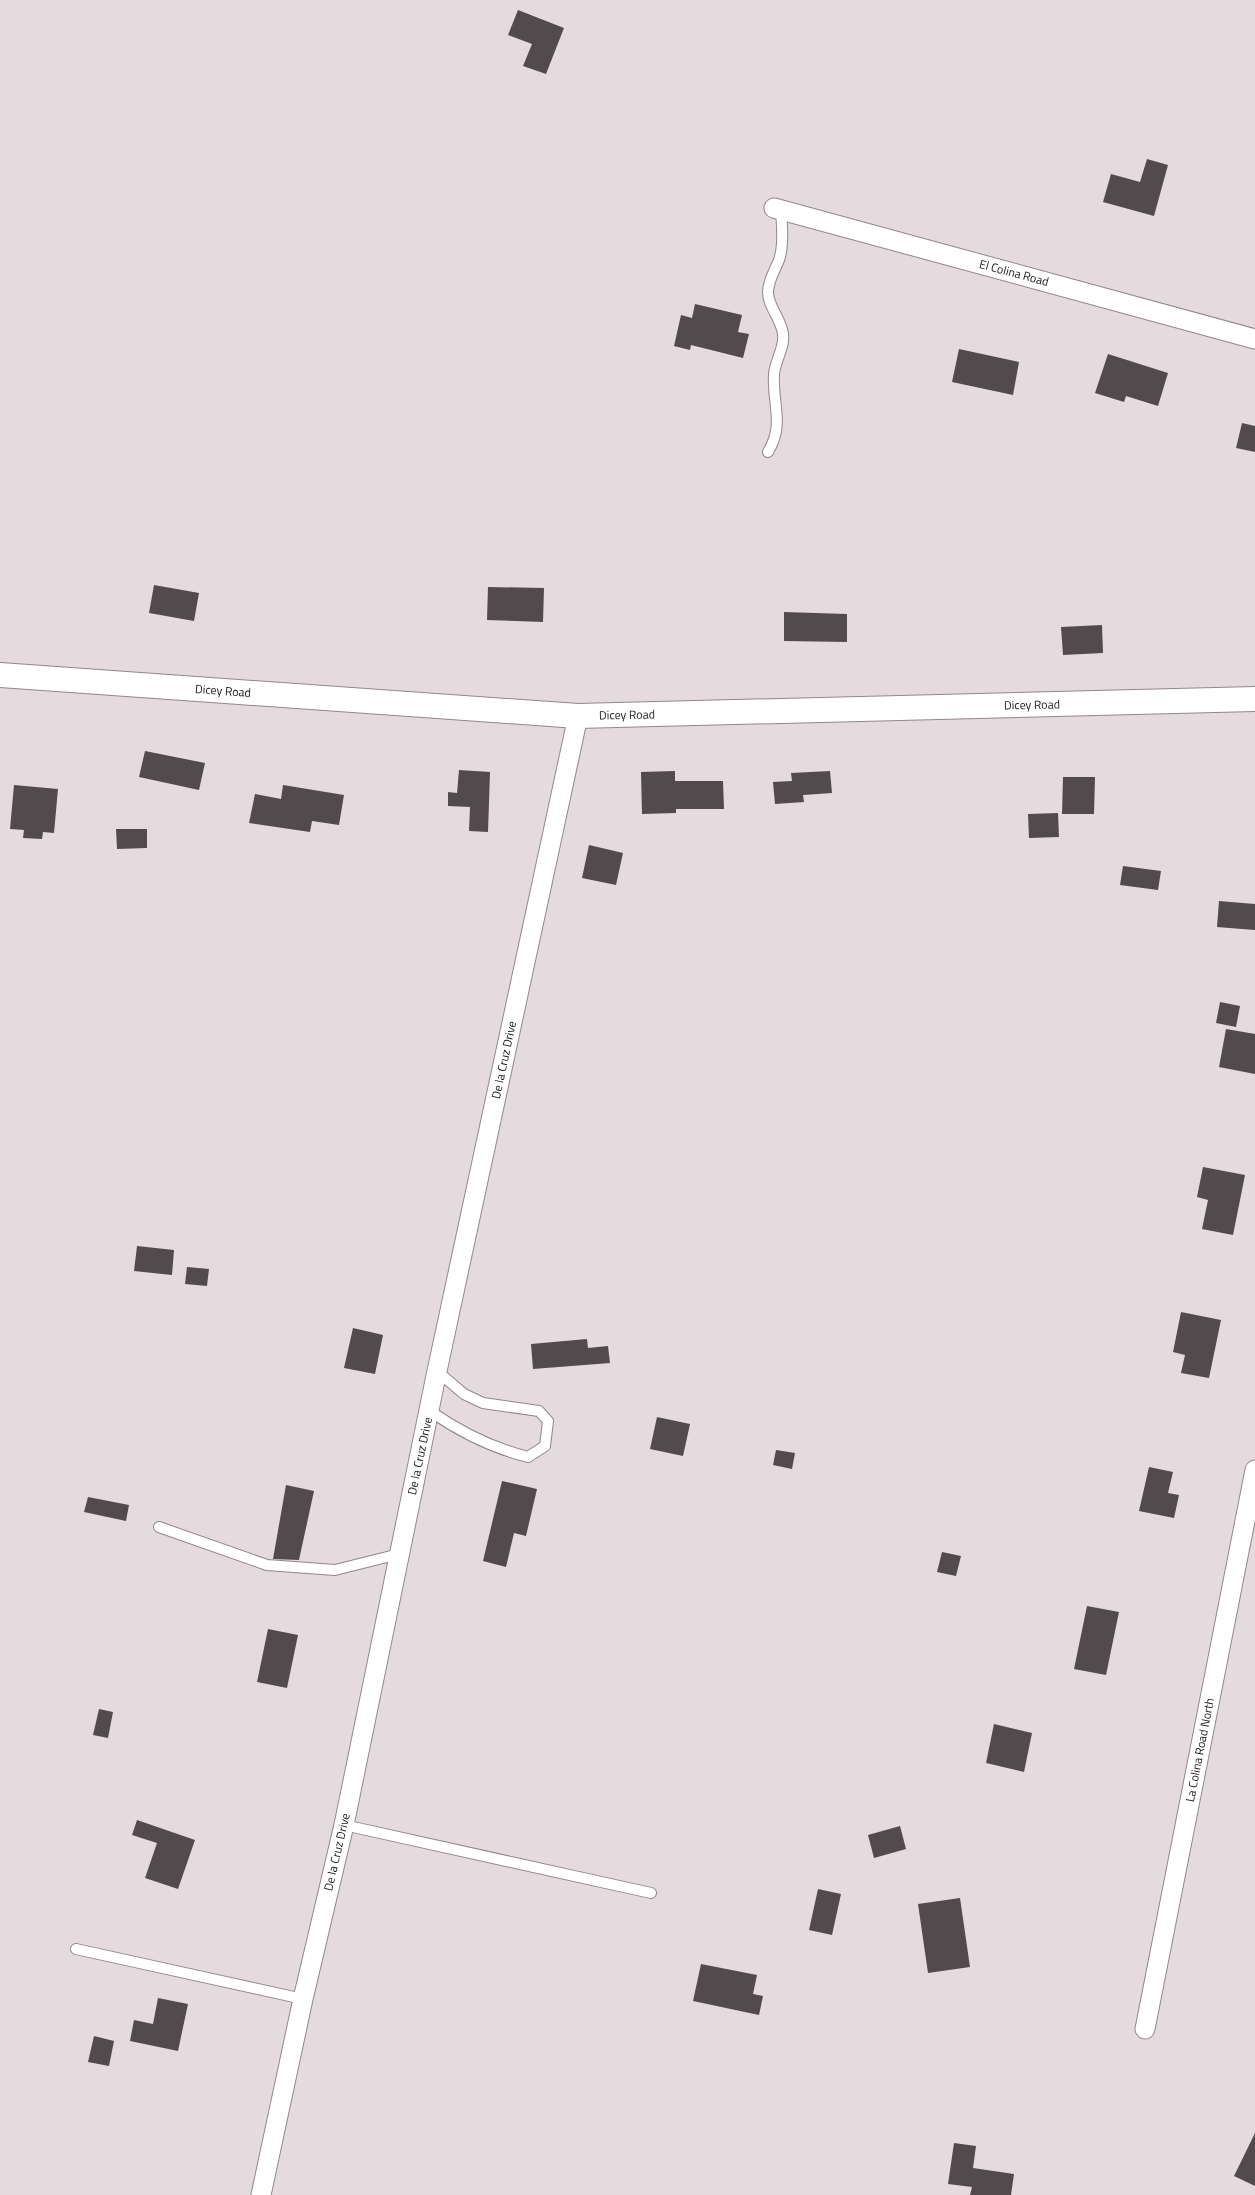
<svg xmlns="http://www.w3.org/2000/svg" width="1255" height="2195" font-family="'Titillium Web',sans-serif">
	<style>
		.building { fill: #524a4d }
		.lines { fill: none; stroke-linecap: round; stroke-linejoin: round }
		.service-casing { stroke: #91878b; stroke-width: 12 }
		.minor-casing { stroke: #91878b; stroke-width: 21 }
		.tertiary-casing { stroke: #91878b; stroke-width: 26 }
		.service { stroke: #fff; stroke-width: 10 }
		.minor { stroke: #fff; stroke-width: 19 }
		.tertiary { stroke: #fff; stroke-width: 24 }
		.labels { text-anchor: middle; stroke-width: 5; stroke-linejoin: round; paint-order: stroke }
		.street-label { font-size: 12px; fill: #1c181a; stroke: #fff }
	</style>
	<rect width="100%" height="100%" fill="#e5dbdf"/>
	<path class="building" d="M518 10 564 28 546 74 523 66 532 44 508 35Z
		M1147 159 1168 165 1154 216 1103 202 1111 174 1140 182Z
		M695 304 742 315 738 332 749 334 743 358 691 345 690 350 674 346 681 315 692 318Z
		M959 349 1019 362 1013 395 952 382Z
		M1108 354 1168 373 1158 406 1126 396 1124 402 1095 393Z
		M1242 423 1255 426V452L1236 448Z
		M154 585 199 593 194 621 149 613Z
		M488 587 544 588 543 622 487 620Z
		M784 612 847 614V642L784 641Z
		M1102 625 1103 653 1063 655 1061 627Z
		M145 751 205 763 199 790 139 777Z
		M459 770 490 772 488 832 469 831 470 807 448 806V792L457 793Z
		M675 771V781H723L724 809H676V813L642 814 641 772Z
		M830 771 832 793 803 795 804 802 775 804 773 782 792 781 791 773Z
		M1063 777H1095L1094 814H1062Z
		M14 785 58 789 54 833 43 832 42 839 23 838 24 830 10 829Z
		M283 785 344 795 339 825 312 821 310 832 249 823 255 794 281 799Z
		M1058 813 1059 837 1029 838 1028 814Z
		M116 829H147V848L117 849Z
		M589 845 623 853 616 885 582 878Z
		M1123 866 1161 871 1158 890 1120 885Z
		M1219 901 1255 904V930L1217 927Z
		M1220 1002 1240 1006 1236 1027 1216 1023Z
		M1226 1029 1255 1034V1074L1219 1067Z
		M1203 1167 1245 1175 1233 1235 1202 1229 1208 1200 1197 1197Z
		M137 1246 174 1250 172 1275 134 1271Z
		M187 1267 209 1269 207 1286 185 1284Z
		M1181 1312 1221 1320 1209 1378 1181 1373 1185 1355 1173 1352Z
		M353 1328 383 1335 375 1374 344 1368Z
		M587 1339 588 1348 608 1346 610 1363 533 1369 531 1344Z
		M657 1417 690 1424 683 1456 650 1449Z
		M776 1450 795 1453 792 1469 773 1465Z
		M1149 1467 1173 1472 1168 1493 1179 1495 1174 1518 1139 1511Z
		M502 1481 537 1489 526 1536 514 1533 506 1567 483 1561Z
		M286 1485 314 1491 299 1560 273 1559Z
		M88 1497 129 1505 126 1521 84 1512Z
		M942 1552 961 1556 956 1576 937 1572Z
		M1087 1606 1119 1612 1106 1675 1074 1669Z
		M268 1629 298 1635 287 1688 257 1682Z
		M99 1709 113 1712 108 1738 93 1735Z
		M994 1724 1032 1733 1024 1772 986 1763Z
		M137 1820 195 1840 178 1889 145 1878 157 1843 132 1835Z
		M900 1826 906 1849 874 1858 868 1835Z
		M818 1889 841 1894 832 1935 809 1930Z
		M960 1898 970 1967 928 1973 918 1904Z
		M701 1964 757 1975 753 1994 763 1996 759 2015 693 2001Z
		M158 1998 188 2004 178 2051 130 2041 134 2020 153 2024Z
		M94 2036 114 2041 109 2066 88 2062Z
		M1255 2133V2186L1234 2176Z
		M954 2143 976 2146 973 2168 1014 2174 1011 2195H970L972 2187 948 2184Z"/>
	<g class="lines">
		<g class="service-casing">
			<path id="service" d="M768 452C785 424 772 404 774 374 775 361 785 347 783 334 781 318 768 307 768 292 768 281 775 270 779 260 784 245 782 226 781 210
				M430 1411C460 1432 492 1448 528 1457L545 1446 548 1421 539 1411 483 1403 464 1394 437 1371
				M159 1527 267 1565 335 1570 399 1554
				M344 1825 651 1893
				M76 1949 303 1999"/>
		</g>
		<g class="minor-casing">
			<path id="minor" d="M774 208 1255 339
				M1145 2029 1255 1470
				M261 2195 303 1999 344 1825 437 1371 578 716"/>
		</g>
		<g class="tertiary-casing">
			<path id="tertiary" d="M0 675 578 716 1255 699"/>
		</g>
		<use href="#service" class="service"/>
		<use href="#minor" class="minor"/>
		<use href="#tertiary" class="tertiary"/>
	</g>
	<g class="labels">
		<g class="street-label">
			<text transform="translate(1014 273) rotate(15)" y="4">El Colina Road</text>
			<text transform="translate(223 691) rotate(4)" y="4">Dicey Road</text>
			<text transform="translate(1032 705) rotate(-1)" y="4">Dicey Road</text>
			<text transform="translate(627 715) rotate(-1)" y="4">Dicey Road</text>
			<text transform="translate(504 1060) rotate(-78)" y="4">De la Cruz Drive</text>
			<text transform="translate(420 1456) rotate(-78)" y="4">De la Cruz Drive</text>
			<text transform="translate(1200 1750) rotate(-79)" y="4">La Colina Road North</text>
			<text transform="translate(337 1852) rotate(-77)" y="4">De la Cruz Drive</text>
		</g>
	</g>
</svg>
